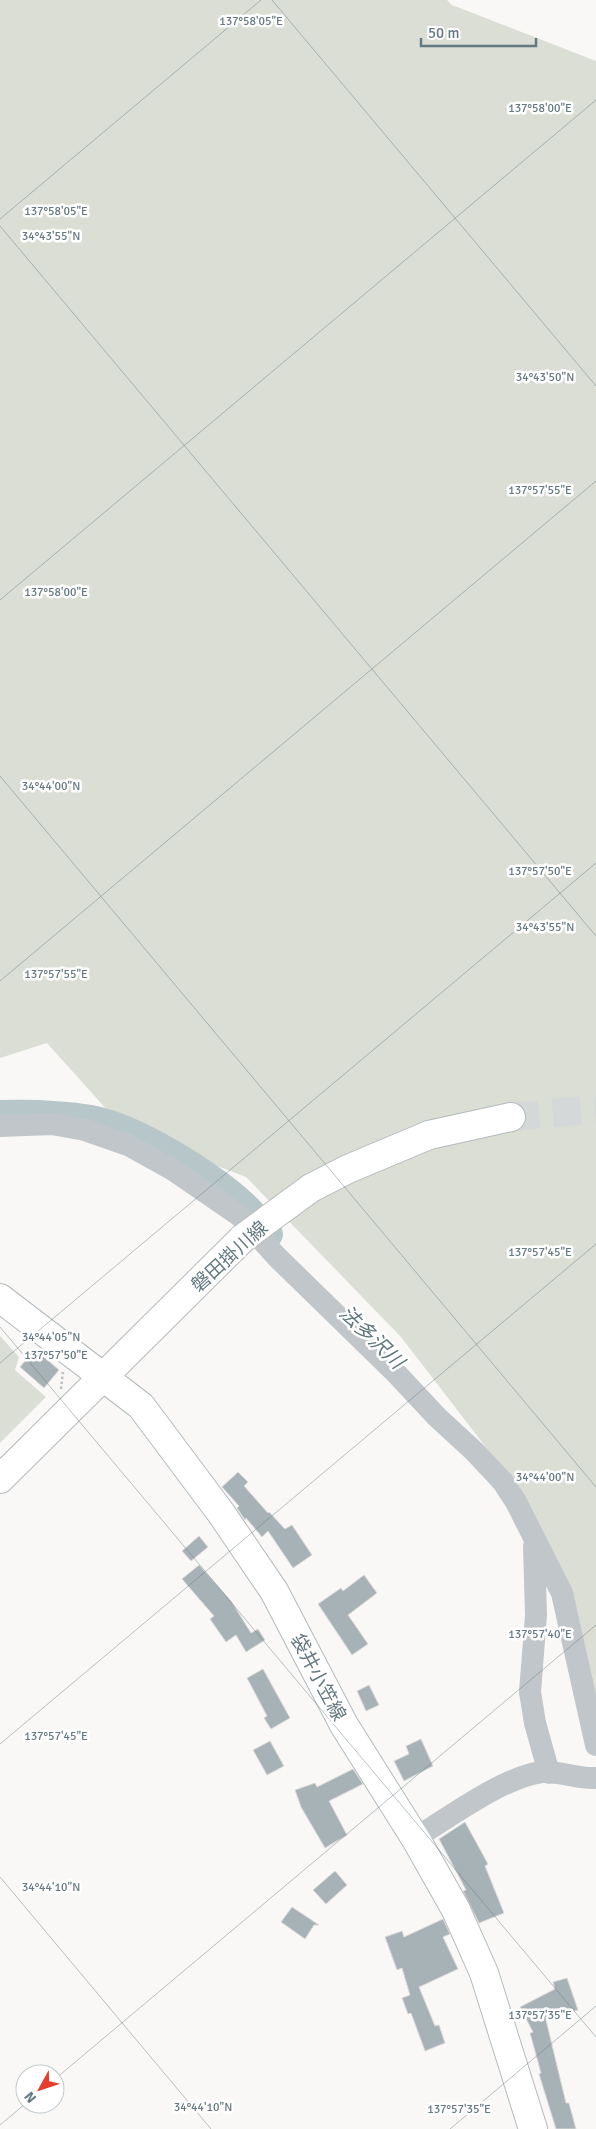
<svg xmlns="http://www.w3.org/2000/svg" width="596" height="2129" font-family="Signika,'Noto Sans JP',sans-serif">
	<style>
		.green { fill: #daded5 }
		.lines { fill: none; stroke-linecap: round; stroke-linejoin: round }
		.river { stroke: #b7c7c9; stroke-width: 28 }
		.building { fill: #a7b2b6; stroke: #dbdad9 }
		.major-tunnel { stroke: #d4d8d9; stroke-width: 28; stroke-dasharray: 28 14; stroke-linecap: butt }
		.major-casing { stroke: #b4babd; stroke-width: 30 }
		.path { stroke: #babfc1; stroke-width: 2.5; stroke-dasharray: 2.5 2.5; stroke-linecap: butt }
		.minor { stroke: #c0c6c9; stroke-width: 22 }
		.major { stroke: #fff; stroke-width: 28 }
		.major-bridge-casing { stroke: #b4babd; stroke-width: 30; stroke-linecap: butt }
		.major-bridge { stroke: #fff; stroke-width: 28 }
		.ticks { fill: none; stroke: #647981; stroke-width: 1; stroke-opacity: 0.45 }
		.labels { text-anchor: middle; stroke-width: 5; stroke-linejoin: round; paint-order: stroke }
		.street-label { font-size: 19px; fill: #647981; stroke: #fff }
		.water-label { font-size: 20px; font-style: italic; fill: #5f787c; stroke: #fff }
		.ticks-label { font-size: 12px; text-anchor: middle; fill: #647981; stroke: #fff; stroke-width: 5; stroke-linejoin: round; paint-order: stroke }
	</style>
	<rect width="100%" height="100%" fill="#f9f8f6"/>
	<path class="green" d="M0 0H447L452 5 596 61V1729L562 1593 498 1463 401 1337 246 1177 126 1131 47 1043 0 1058Z
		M0 1336 19 1357 15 1370 46 1397 0 1443Z"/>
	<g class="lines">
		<path class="river" d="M0 1114C30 1113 61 1114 91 1119 136 1127 210 1174 244 1205 253 1213 261 1224 269 1234"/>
	</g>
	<path class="building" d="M35 1349 59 1370 44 1388 20 1367Z
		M238 1472 248 1482 244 1486 268 1513 269 1512 285 1529 292 1525 312 1555 293 1568 268 1531 262 1537 246 1518 245 1520 237 1508 239 1506 222 1487Z
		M199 1536 208 1547 191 1561 182 1551Z
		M199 1565 231 1601 251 1633 258 1629 265 1640 246 1652 236 1635 226 1642 210 1619 214 1616 182 1579Z
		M364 1575 377 1593 348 1615 368 1644 352 1655 318 1604 341 1588 343 1591Z
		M263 1669 290 1718 271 1729 264 1718 267 1716 247 1678Z
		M369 1685 379 1705 366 1711 357 1691Z
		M421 1739 433 1766 404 1781 394 1761 409 1754 406 1746Z
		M270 1741 284 1766 267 1775 253 1750Z
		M353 1769 363 1784 329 1801 347 1835 325 1848 301 1807 295 1790 315 1783 317 1787Z
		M465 1822 488 1864 485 1866 504 1913 479 1923 463 1891 466 1890 439 1839Z
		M335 1871 347 1885 326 1904 313 1890Z
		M292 1907 319 1925H314L305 1939 281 1922Z
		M443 1919 450 1934 443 1937 458 1969 419 1987 435 2026 439 2025 445 2043 425 2051 411 2013 408 2014 402 1998 410 1995 402 1968 397 1970 385 1937 402 1931 404 1937Z
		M567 1978 578 2010 546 2020 566 2103H569L576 2129H556L539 2074 541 2073 530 2033 533 2032 520 2007 555 1989 553 1982Z"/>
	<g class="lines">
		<path class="major-tunnel" d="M511 1117 596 1109"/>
		<g class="major-casing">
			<path id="major" d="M270 1218 311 1188 348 1169 429 1135 511 1117
				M0 1298 141 1406 221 1513 274 1591 344 1725 417 1841 456 1910 484 1973 533 2129
				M0 1479 243 1238"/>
		</g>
		<path class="path" d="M61 1389 63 1372"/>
		<path class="minor" d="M0 1126 52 1124 85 1130 128 1145 173 1170 240 1216 277 1257 394 1371 437 1417 475 1452 503 1482 516 1502 562 1593 596 1745
			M534 1546 536 1615 530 1692 535 1723 549 1773
			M415 1838C450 1817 503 1777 542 1772 560 1771 578 1779 596 1778"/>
		<use href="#major" class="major"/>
		<g class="major-bridge-casing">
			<path id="major-bridge" d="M243 1238 270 1218"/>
		</g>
		<use href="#major-bridge" class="major-bridge"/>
	</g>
	<path class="ticks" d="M272 0 596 386M0 219 261 0M0 226 596 936M0 600 596 100M0 776 596 1487M0 981 596 481M0 1327 596 2037M0 1363 596 863M0 1744 596 1244M0 1877 211 2129M55 2079 596 1625M0 2125 25 2104M450 2129 596 2006"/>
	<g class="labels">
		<g class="street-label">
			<text transform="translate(229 1256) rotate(-42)" y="7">磐田掛川線</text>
			<text transform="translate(319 1677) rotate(62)" y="7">袋井小笠線</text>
		</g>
		<g class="water-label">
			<text transform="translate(372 1337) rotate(44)" y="7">法多沢川</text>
		</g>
	</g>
	<g class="ticks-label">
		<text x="251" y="25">137°58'05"E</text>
		<text x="540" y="112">137°58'00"E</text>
		<text x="56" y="215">137°58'05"E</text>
		<text x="51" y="240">34°43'55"N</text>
		<text x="545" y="381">34°43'50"N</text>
		<text x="540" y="494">137°57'55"E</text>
		<text x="56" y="596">137°58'00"E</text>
		<text x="51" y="790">34°44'00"N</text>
		<text x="540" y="875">137°57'50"E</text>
		<text x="545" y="931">34°43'55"N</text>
		<text x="56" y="978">137°57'55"E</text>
		<text x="540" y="1256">137°57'45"E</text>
		<text x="51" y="1341">34°44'05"N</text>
		<text x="56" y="1359">137°57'50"E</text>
		<text x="545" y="1481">34°44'00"N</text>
		<text x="540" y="1638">137°57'40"E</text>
		<text x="56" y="1740">137°57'45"E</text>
		<text x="51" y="1891">34°44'10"N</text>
		<text x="540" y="2019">137°57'35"E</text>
		<text x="203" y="2111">34°44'10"N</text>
		<text x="459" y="2113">137°57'35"E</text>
	</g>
	<g transform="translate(40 2089) rotate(230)"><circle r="24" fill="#ffffff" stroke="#c1c9cd"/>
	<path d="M0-4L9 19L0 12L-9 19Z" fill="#e33d2c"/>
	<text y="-8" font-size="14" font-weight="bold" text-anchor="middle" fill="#647981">N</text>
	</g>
	<path d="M421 38v8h115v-8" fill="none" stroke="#647981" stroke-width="2.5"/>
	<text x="428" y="38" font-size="15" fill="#647981" stroke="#ffffff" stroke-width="4" paint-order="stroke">50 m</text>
</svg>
